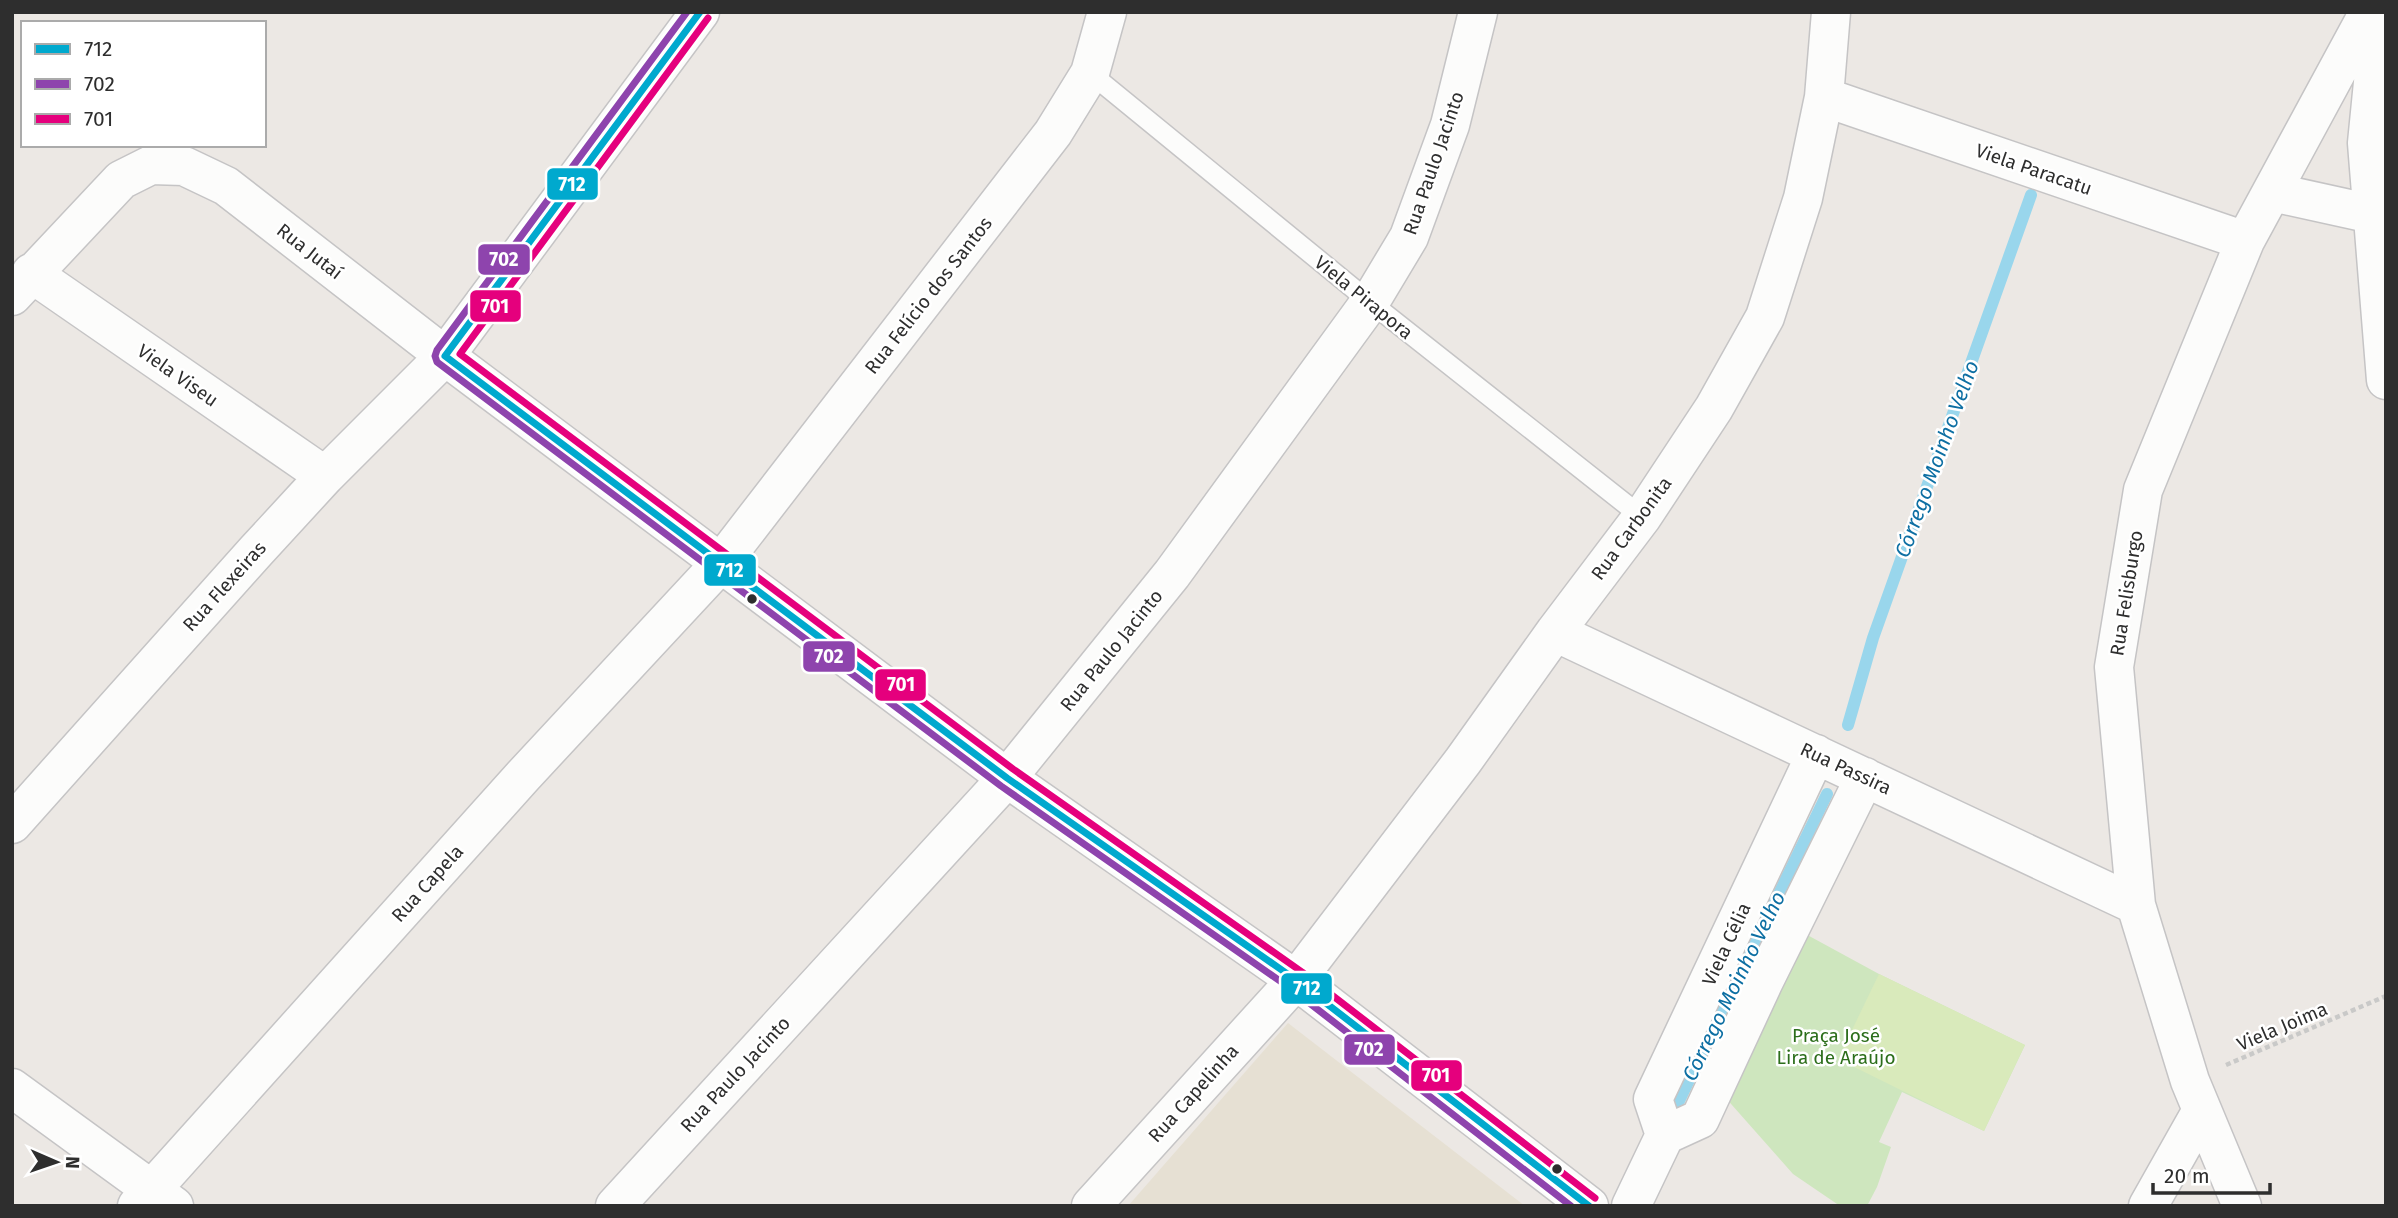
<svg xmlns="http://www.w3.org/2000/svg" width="2398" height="1218" font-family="'Fira Sans',sans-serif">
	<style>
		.education { fill: #e6e0d3 }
		.green { fill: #cee6be }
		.pitch { fill: #d9eabb }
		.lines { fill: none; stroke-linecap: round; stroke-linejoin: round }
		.stream { stroke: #99d6ec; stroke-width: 12 }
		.service-casing { stroke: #c5c4c5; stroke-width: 22 }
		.minor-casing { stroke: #c5c4c5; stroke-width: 41 }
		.path { stroke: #c9c9c8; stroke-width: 4.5; stroke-dasharray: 5 3.5; stroke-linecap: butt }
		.service { stroke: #fcfcfb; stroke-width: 19 }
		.minor { stroke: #fcfcfb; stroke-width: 38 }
		.bus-1-casing { stroke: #fff; stroke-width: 12 }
		.bus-2-casing { stroke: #fff; stroke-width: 12 }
		.bus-3-casing { stroke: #fff; stroke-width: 12 }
		.bus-1 { stroke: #00a9ce; stroke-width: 7 }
		.bus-2 { stroke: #8e44ad; stroke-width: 7 }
		.bus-3 { stroke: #e5007d; stroke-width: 7 }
		.bus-dot { fill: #2e2e2e; stroke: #fff; stroke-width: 2.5 }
		.labels { text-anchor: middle; stroke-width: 5; stroke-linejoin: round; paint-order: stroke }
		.street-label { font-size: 19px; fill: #2e2e2e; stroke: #fff }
		.park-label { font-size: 19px; fill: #2c6e1b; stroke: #fff }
		.water-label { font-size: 21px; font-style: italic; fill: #0d6fa3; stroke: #fff }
		.line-badge { stroke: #fff; stroke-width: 2.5 }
		.badge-label { font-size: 19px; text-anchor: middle; font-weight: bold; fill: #fff }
	</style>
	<rect width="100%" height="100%" fill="#ece8e4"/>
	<path class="education" d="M1288 1023 1525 1206H1128Z"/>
	<path class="green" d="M1800 931 1879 974 2025 1045 1984 1131 1902 1092 1879 1142 1891 1147 1877 1187 1867 1206H1840L1793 1174 1724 1096Z"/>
	<path class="pitch" d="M1879 974 2025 1045 1984 1131 1838 1059Z"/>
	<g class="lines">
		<path class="stream" d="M1848 725 1873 638 2031 195
			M1678 1103 1827 794"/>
		<g class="service-casing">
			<path id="service" d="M1090 73 1370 302 1642 517"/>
		</g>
		<g class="minor-casing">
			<path id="minor" d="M2380 12 2367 143 2386 380
				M1824 97 2245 241
				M2272 192 2372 214
				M31 273 325 476
				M12 296 121 180 151 165 184 166 226 186 445 356 1007 778 1296 980 1589 1206
				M1555 632 2136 905
				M12 824 256 551 325 476 445 356 700 12
				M12 1088 174 1206
				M1665 1135 1653 1099 1816 754
				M137 1206 523 776 721 563 1053 133 1090 73 1107 12
				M615 1206 1007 778 1172 574 1370 302 1409 237 1450 125 1478 12
				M1091 1206 1296 980 1463 761 1555 632 1642 517 1714 408 1765 317 1803 198 1824 97 1831 12
				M1631 1206 1665 1135 1700 1119 1764 981 1865 777
				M2148 1206 2201 1112
				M2242 1206 2190 1081 2136 905 2114 667 2143 490 2245 241 2369 12"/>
		</g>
		<path class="path" d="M2226 1065 2386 996"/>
		<use href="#service" class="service"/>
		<use href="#minor" class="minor"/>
		<g class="bus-1-casing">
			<path id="bus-1" d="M445 356 1007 778 1296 980 1589 1206
				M445 356 700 12"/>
		</g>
		<g class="bus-2-casing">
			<path id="bus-2" d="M687 12 437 350 435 356 437 362 1001 786 1290 988 1571 1206"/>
		</g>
		<g class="bus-3-casing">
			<path id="bus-3" d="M708 18 460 354 1013 769 1302 972 1595 1198"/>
		</g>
		<use href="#bus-1" class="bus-1"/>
		<use href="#bus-2" class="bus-2"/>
		<use href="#bus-3" class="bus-3"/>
	</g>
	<g class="bus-dot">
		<circle cx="752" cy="599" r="6"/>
		<circle cx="1557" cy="1169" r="6"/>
	</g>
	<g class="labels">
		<g class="street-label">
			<text transform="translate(1433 163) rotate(-71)" y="7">Rua Paulo Jacinto</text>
			<text transform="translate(2034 169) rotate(19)" y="7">Viela Paracatu</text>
			<text transform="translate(310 251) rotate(38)" y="7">Rua Jutaí</text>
			<text transform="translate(928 295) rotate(-52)" y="7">Rua Felício dos Santos</text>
			<text transform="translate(1364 297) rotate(39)" y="7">Viela Pirapora</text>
			<text transform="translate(178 375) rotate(35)" y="7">Viela Viseu</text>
			<text transform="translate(1631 528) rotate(-54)" y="7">Rua Carbonita</text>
			<text transform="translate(224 586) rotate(-48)" y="7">Rua Flexeiras</text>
			<text transform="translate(2126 593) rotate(-81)" y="7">Rua Felisburgo</text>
			<text transform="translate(1111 650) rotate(-51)" y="7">Rua Paulo Jacinto</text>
			<text transform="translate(1846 768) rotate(25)" y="7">Rua Passira</text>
			<text transform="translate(427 883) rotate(-48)" y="7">Rua Capela</text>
			<text transform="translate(1726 944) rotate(-65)" y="7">Viela Célia</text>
			<text transform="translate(2282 1026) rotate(-23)" y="7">Viela Joima</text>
			<text transform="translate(735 1074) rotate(-47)" y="7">Rua Paulo Jacinto</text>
			<text transform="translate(1193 1093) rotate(-48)" y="7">Rua Capelinha</text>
		</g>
		<g class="park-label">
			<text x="1836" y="1042">Praça José<tspan x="1836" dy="22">Lira de Araújo</tspan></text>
		</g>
		<g class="water-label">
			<text transform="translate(1937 459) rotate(-70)" y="7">Córrego Moinho Velho</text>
			<text transform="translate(1734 986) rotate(-64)" y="7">Córrego Moinho Velho</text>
		</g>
	</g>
	<g class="line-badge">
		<rect x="546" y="167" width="53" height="34" rx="7" fill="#00a9ce"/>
		<rect x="477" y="243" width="54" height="33" rx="7" fill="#8e44ad"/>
		<rect x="469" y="289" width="53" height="34" rx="7" fill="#e5007d"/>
		<rect x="703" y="553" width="54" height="34" rx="7" fill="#00a9ce"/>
		<rect x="802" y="640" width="54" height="33" rx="7" fill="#8e44ad"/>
		<rect x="874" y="668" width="53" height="34" rx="7" fill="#e5007d"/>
		<rect x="1280" y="972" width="53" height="33" rx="7" fill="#00a9ce"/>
		<rect x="1343" y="1033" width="53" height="33" rx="7" fill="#8e44ad"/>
		<rect x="1410" y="1059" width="53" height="33" rx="7" fill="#e5007d"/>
	</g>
	<g class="badge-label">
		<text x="572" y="191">712</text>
		<text x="504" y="266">702</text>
		<text x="495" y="313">701</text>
		<text x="730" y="577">712</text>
		<text x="829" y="663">702</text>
		<text x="901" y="691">701</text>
		<text x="1307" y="995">712</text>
		<text x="1369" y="1056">702</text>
		<text x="1436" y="1082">701</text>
	</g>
	<rect width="2398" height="1218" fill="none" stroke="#2e2e2e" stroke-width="28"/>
	<rect x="21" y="21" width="245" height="126" fill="#ffffff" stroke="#ababab" stroke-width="2"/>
	<rect x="35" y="44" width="35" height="10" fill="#00a9ce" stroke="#ababab" stroke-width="2"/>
	<text x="84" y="56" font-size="21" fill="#2e2e2e">712</text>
	<rect x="35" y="79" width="35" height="10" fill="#8e44ad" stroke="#ababab" stroke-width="2"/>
	<text x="84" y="91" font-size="21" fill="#2e2e2e">702</text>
	<rect x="35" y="114" width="35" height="10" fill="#e5007d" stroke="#ababab" stroke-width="2"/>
	<text x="84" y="126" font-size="21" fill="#2e2e2e">701</text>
	<g transform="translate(56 1162) rotate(92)" stroke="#ffffff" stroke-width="5" paint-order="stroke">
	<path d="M0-5L12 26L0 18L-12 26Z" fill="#2e2e2e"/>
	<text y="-10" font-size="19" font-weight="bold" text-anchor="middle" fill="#2e2e2e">N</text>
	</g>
	<path d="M2153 1183v10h117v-10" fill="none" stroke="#2e2e2e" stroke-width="3.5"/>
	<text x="2164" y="1183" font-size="21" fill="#2e2e2e" stroke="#ffffff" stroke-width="5" paint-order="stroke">20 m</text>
</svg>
